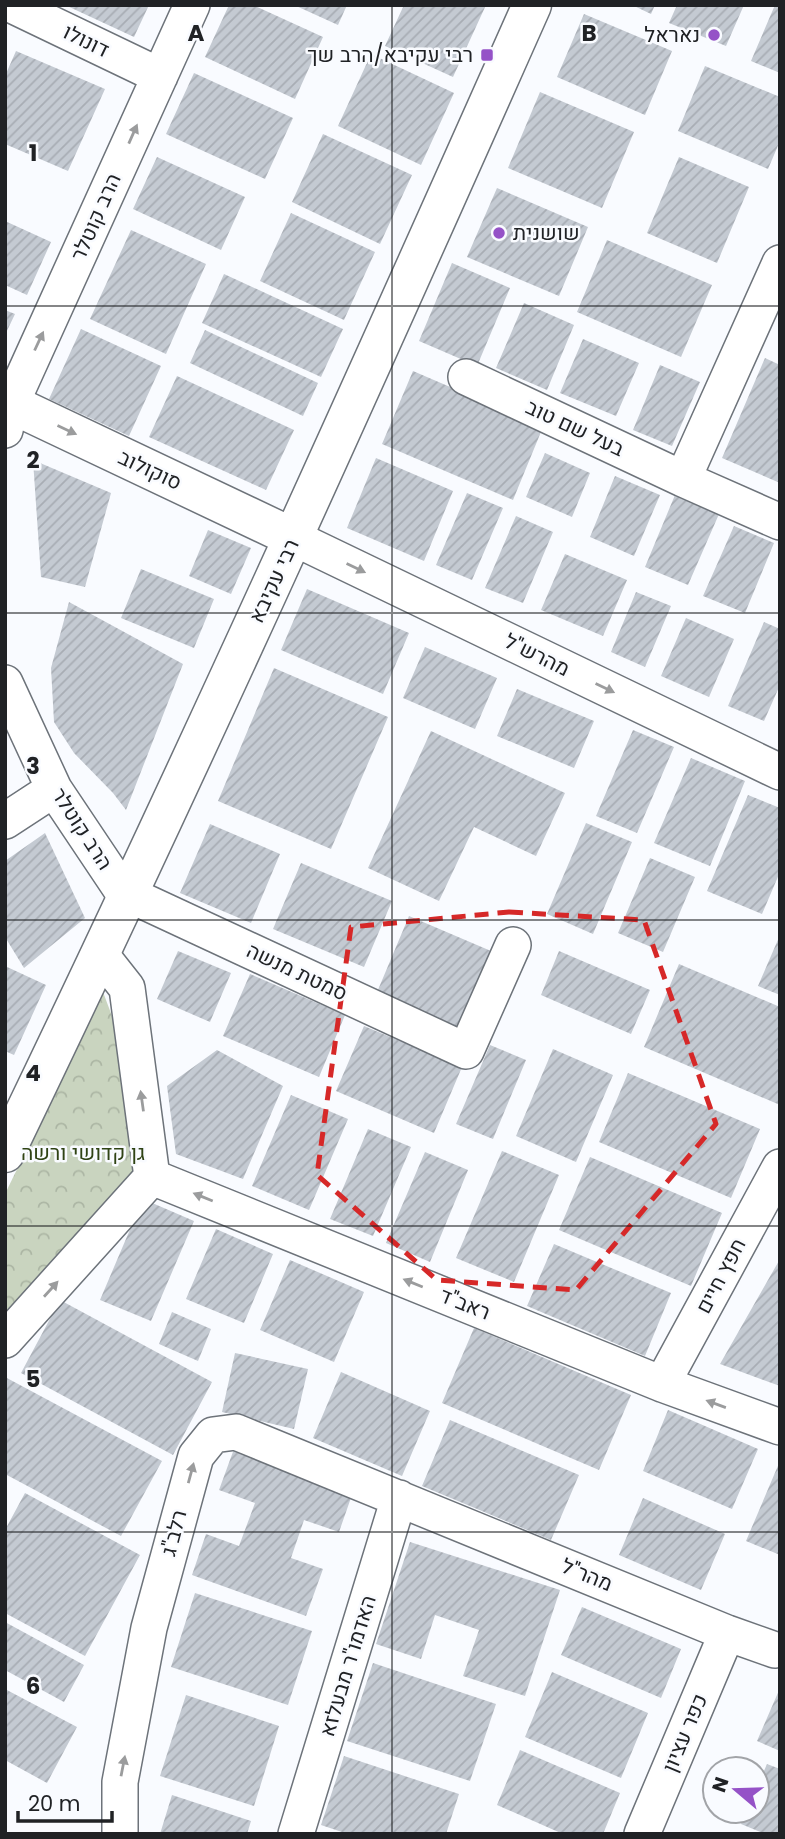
<svg xmlns="http://www.w3.org/2000/svg" width="785" height="1839" font-family="Poppins,Heebo,sans-serif">
	<style>
		.park { fill: url(#park-crowns) }
		.building { fill: url(#building-hatch) }
		.lines { fill: none; stroke-linecap: round; stroke-linejoin: round }
		.street-casing { stroke: #6d737a; stroke-width: 38 }
		.secondary-casing { stroke: #6d737a; stroke-width: 41 }
		.street { stroke: #fff; stroke-width: 35 }
		.secondary { stroke: #fff; stroke-width: 38 }
		.oneway { fill: #9b9c9d }
		.marked { fill: none; stroke: #d62828; stroke-width: 5; stroke-dasharray: 14 9; stroke-linejoin: round }
		.grid { fill: none; stroke: #202225; stroke-width: 2; stroke-opacity: 0.55 }
		.poi-dot { fill: #9552c7; stroke: #f9fbff; stroke-width: 2.5 }
		.labels { text-anchor: middle; stroke-width: 5; stroke-linejoin: round; paint-order: stroke }
		.poi-label { font-size: 21px; fill: #202225; stroke: #f9fbff; text-anchor: end }
		.street-label { font-size: 21px; fill: #202225; stroke: #f9fbff }
		.park-label { font-size: 21px; fill: #2f4314; stroke: #f9fbff }
		.grid-label { font-size: 23px; text-anchor: middle; font-weight: bold; fill: #202225; stroke: #f9fbff; stroke-width: 5; stroke-linejoin: round; paint-order: stroke }
	</style>
	<defs>
		<pattern id="park-crowns" width="20" height="18" patternUnits="userSpaceOnUse" patternTransform="scale(1.75)"><rect width="20" height="18" fill="#c9d4bf"/><path d="M2 6a3 3 0 1 1 6 0M12 15a3 3 0 1 1 6 0" fill="none" stroke="#acb6a4"/></pattern>
		<pattern id="building-hatch" width="6" height="6" patternUnits="userSpaceOnUse" patternTransform="scale(1.75)"><rect width="6" height="6" fill="#c4cad2"/><path d="M-1 1l2-2M0 6l6-6M5 7l2-2" fill="none" stroke="#a8adb4"/></pattern>
	</defs>
	<rect width="100%" height="100%" fill="#f9fbff"/>
	<path class="park" d="M103 992 112 1016 140 1169 5 1315V1194Z"/>
	<path class="building" d="M65 5H149L134 37Z
		M229 5H253L323 37 295 99 205 57Z
		M294 5H347L338 25Z
		M404 5H486L453 77 385 46Z
		M632 5H655L651 14Z
		M677 5H744L726 46 669 23Z
		M775 5H780V73L751 61Z
		M584 14 672 51 645 115 557 77Z
		M16 51 105 89 68 171 5 144V76Z
		M371 54 454 93 421 165 338 126Z
		M705 66 780 97V141L768 169 678 131Z
		M194 73 293 118 265 179 166 134Z
		M540 92 634 132 602 208 508 168Z
		M323 134 412 175 380 244 292 202Z
		M157 157 245 197 221 250 133 209Z
		M679 157 749 187 717 263 647 233Z
		M497 188 588 227 559 296 467 257Z
		M291 213 375 252 344 320 260 281Z
		M5 221 51 242 27 295 5 285Z
		M131 230 206 264 166 354 90 319Z
		M607 240 712 285 681 357 577 312Z
		M452 263 510 288 477 366 419 341Z
		M224 274 343 329 321 377 202 323Z
		M524 303 574 325 547 390 496 368Z
		M5 310 15 314 5 335Z
		M81 329 161 366 129 436 49 399Z
		M205 330 318 383 303 416 190 363Z
		M583 339 639 363 616 416 560 393Z
		M765 358 780 365V483L722 458Z
		M660 365 700 382 672 446 633 430Z
		M413 371 543 427 513 500 382 444Z
		M177 376 294 430 266 490 149 437Z
		M545 453 590 473 572 517 526 497Z
		M376 458 453 491 424 561 347 528Z
		M33 460 111 493 85 587 41 577Z
		M615 476 660 495 634 556 590 537Z
		M467 493 503 508 472 580 436 565Z
		M675 495 719 514 688 585 645 567Z
		M516 516 553 532 523 603 485 588Z
		M734 526 774 543 745 613 703 596Z
		M208 530 251 548 231 594 189 576Z
		M565 554 627 580 603 636 541 610Z
		M141 569 214 599 194 648 121 618Z
		M307 589 409 633 383 694 281 650Z
		M636 592 671 606 645 667 611 652Z
		M69 602 183 664 126 810 113 793 74 753 54 722 51 668Z
		M686 618 734 639 709 697 661 676Z
		M764 622 780 629V685L764 721 728 706Z
		M425 647 497 678 475 729 403 698Z
		M274 668 388 717 331 849 218 801Z
		M517 689 594 721 574 768 497 736Z
		M633 730 674 747 637 833 596 816Z
		M431 731 565 793 536 856 474 827 439 901 368 868Z
		M691 758 745 781 710 866 654 843Z
		M748 795 780 808V872L762 914 707 891Z
		M586 823 632 842 593 934 547 914Z
		M210 824 280 854 251 923 180 893Z
		M45 833 85 918 24 968 5 937V861Z
		M650 858 695 877 663 952 618 933Z
		M301 863 392 901 364 967 273 929Z
		M409 916 491 951 457 1032 375 997Z
		M780 935V995L758 986Z
		M178 951 231 973 210 1022 157 999Z
		M559 951 650 990 631 1034 541 995Z
		M679 964 780 1007V1105L644 1047Z
		M5 966 46 985 14 1055 5 1051Z
		M250 974 345 1015 319 1077 223 1036Z
		M364 1026 462 1067 434 1133 336 1091Z
		M490 1045 526 1060 493 1139 456 1124Z
		M553 1049 613 1075 576 1162 516 1136Z
		M217 1050 283 1086 243 1179 176 1154 167 1086Z
		M628 1073 760 1129 731 1198 599 1142Z
		M291 1095 348 1119 309 1210 252 1186Z
		M368 1129 411 1147 373 1236 330 1219Z
		M502 1151 559 1175 514 1282 456 1258Z
		M425 1152 468 1170 430 1262 386 1243Z
		M590 1157 722 1213 691 1286 559 1230Z
		M143 1199 194 1221 151 1321 100 1300Z
		M216 1229 273 1254 244 1323 186 1299Z
		M554 1244 671 1293 645 1356 527 1306Z
		M780 1259V1386L720 1364Z
		M290 1260 364 1292 334 1362 260 1330Z
		M60 1300 212 1382 173 1455 21 1373Z
		M172 1312 211 1329 198 1361 159 1344Z
		M474 1328 631 1395 599 1470 442 1403Z
		M235 1353 308 1369 294 1429 222 1412Z
		M341 1372 430 1411 402 1476 313 1438Z
		M5 1377 162 1461 121 1536 5 1474Z
		M668 1410 758 1449 732 1509 643 1471Z
		M450 1420 579 1475 551 1540 422 1486Z
		M234 1449 353 1492 339 1532 304 1520 291 1558 323 1569 306 1616 192 1575 206 1534 239 1546 255 1503 219 1490Z
		M780 1461V1555L746 1541Z
		M25 1493 140 1555 85 1656 5 1613V1530Z
		M643 1498 725 1534 701 1590 619 1555Z
		M410 1542 560 1590 525 1696 463 1676 479 1630 435 1615 421 1659 376 1644Z
		M195 1593 312 1631 288 1705 171 1667Z
		M582 1607 681 1649 661 1698 561 1655Z
		M5 1622 84 1665 64 1702 5 1670Z
		M373 1663 496 1704 470 1781 347 1741Z
		M552 1672 648 1713 621 1778 525 1737Z
		M780 1688V1751L757 1741Z
		M5 1689 77 1727 47 1783 5 1760Z
		M186 1695 279 1726 254 1806 160 1776Z
		M520 1750 620 1793 603 1834H563L497 1805Z
		M344 1756 459 1794 446 1834H348L321 1825Z
		M767 1764 780 1769V1834H765L741 1824 747 1811H757V1787Z
		M172 1795 251 1821 247 1834H160Z"/>
	<g class="lines">
		<g class="street-casing">
			<path id="street" d="M12 5 160 76
				M466 377 683 479 780 522
				M5 430 11 404 192 5
				M683 479 780 263
				M294 538 780 772
				M5 683 54 789 127 898
				M5 821 54 789
				M128 894 466 1051 513 945
				M152 1177 662 1384 780 1427
				M5 1340 152 1177 127 988 101 955
				M662 1384 780 1167
				M120 1834V1782L149 1628 196 1456 213 1435 236 1432 727 1633 775 1650
				M296 1834 399 1498
				M642 1834 727 1633"/>
		</g>
		<g class="secondary-casing">
			<path id="secondary" d="M5 401 294 538
				M5 1153C188 774 361 390 532 5"/>
		</g>
		<use href="#street" class="street"/>
		<use href="#secondary" class="secondary"/>
	</g>
	<defs><path id="oneway-solid" d="M-6-.8H1V-3.2L6.5 0L1 3.2V.8H-6Z" transform="scale(1.75)"/></defs>
	<g class="oneway">
		<use href="#oneway-solid" transform="translate(133 134) rotate(-66)"/>
		<use href="#oneway-solid" transform="translate(39 341) rotate(-65)"/>
		<use href="#oneway-solid" transform="translate(67 430) rotate(25)"/>
		<use href="#oneway-solid" transform="translate(356 568) rotate(26)"/>
		<use href="#oneway-solid" transform="translate(605 688) rotate(26)"/>
		<use href="#oneway-solid" transform="translate(142 1101) rotate(-98)"/>
		<use href="#oneway-solid" transform="translate(203 1197) rotate(-158)"/>
		<use href="#oneway-solid" transform="translate(413 1283) rotate(-158)"/>
		<use href="#oneway-solid" transform="translate(51 1289) rotate(-48)"/>
		<use href="#oneway-solid" transform="translate(716 1404) rotate(-160)"/>
		<use href="#oneway-solid" transform="translate(191 1473) rotate(-75)"/>
		<use href="#oneway-solid" transform="translate(123 1766) rotate(-79)"/>
	</g>
	<path class="marked" d="M509 912 644 920 716 1124 576 1290 437 1280 317 1175 351 927Z"/>
	<path class="grid" d="M392 5V1834M5 306H780M5 613H780M5 920H780M5 1226H780M5 1532H780"/>
	<g class="poi-dot">
		<circle cx="714" cy="35" r="7"/>
		<rect x="480" y="48" width="14" height="14" rx="3.5"/>
		<circle cx="499" cy="233" r="7"/>
	</g>
	<g class="labels">
		<g class="poi-label">
			<text x="700" y="42">נאראל</text>
			<text x="473" y="62">רבי עקיבא/הרב שך</text>
			<text x="513" y="240" text-anchor="start">שושנית</text>
		</g>
		<g class="street-label">
			<text transform="translate(86 41) rotate(26)" y="7">דונולו</text>
			<text transform="translate(96 217) rotate(-66)" y="7">הרב קוטלר</text>
			<text transform="translate(575 428) rotate(25)" y="7">בעל שם טוב</text>
			<text transform="translate(150 470) rotate(25)" y="7">סוקולוב</text>
			<text transform="translate(274 581) rotate(-65)" y="7">רבי עקיבא</text>
			<text transform="translate(537 655) rotate(26)" y="7">מהרש"ל</text>
			<text transform="translate(82 829) rotate(57)" y="7">הרב קוטלר</text>
			<text transform="translate(297 972) rotate(25)" y="7">סמטת מנשה</text>
			<text transform="translate(721 1276) rotate(-62)" y="7">חפץ חיים</text>
			<text transform="translate(465 1304) rotate(22)" y="7">ראב"ד</text>
			<text transform="translate(174 1533) rotate(-75)" y="7">רלב"ג</text>
			<text transform="translate(587 1575) rotate(22)" y="7">מהר"ל</text>
			<text transform="translate(348 1666) rotate(-73)" y="7">האדמו"ר מבעלזא</text>
			<text transform="translate(685 1733) rotate(-67)" y="7">כפר עציון</text>
		</g>
		<g class="park-label">
			<text x="83" y="1160">גן קדושי ורשה</text>
		</g>
	</g>
	<g class="grid-label">
		<text x="196" y="41">A</text>
		<text x="589" y="41">B</text>
		<text x="33" y="161">1</text>
		<text x="33" y="468">2</text>
		<text x="33" y="774">3</text>
		<text x="33" y="1081">4</text>
		<text x="33" y="1387">5</text>
		<text x="33" y="1694">6</text>
	</g>
	<rect width="785" height="1839" fill="none" stroke="#202225" stroke-width="14"/>
	<g transform="translate(736 1790) rotate(289)"><circle r="33" fill="#f9fbff" stroke="#a2a4a8" stroke-width="2"/>
	<path d="M0-5L12 26L0 18L-12 26Z" fill="#9552c7"/>
	<text y="-10" font-size="19" font-weight="bold" text-anchor="middle" fill="#202225">N</text>
	</g>
	<path d="M18 1811v10h94v-10" fill="none" stroke="#202225" stroke-width="3.5"/>
	<text x="28" y="1811" font-size="21" fill="#202225" stroke="#f9fbff" stroke-width="5" paint-order="stroke">20 m</text>
</svg>
